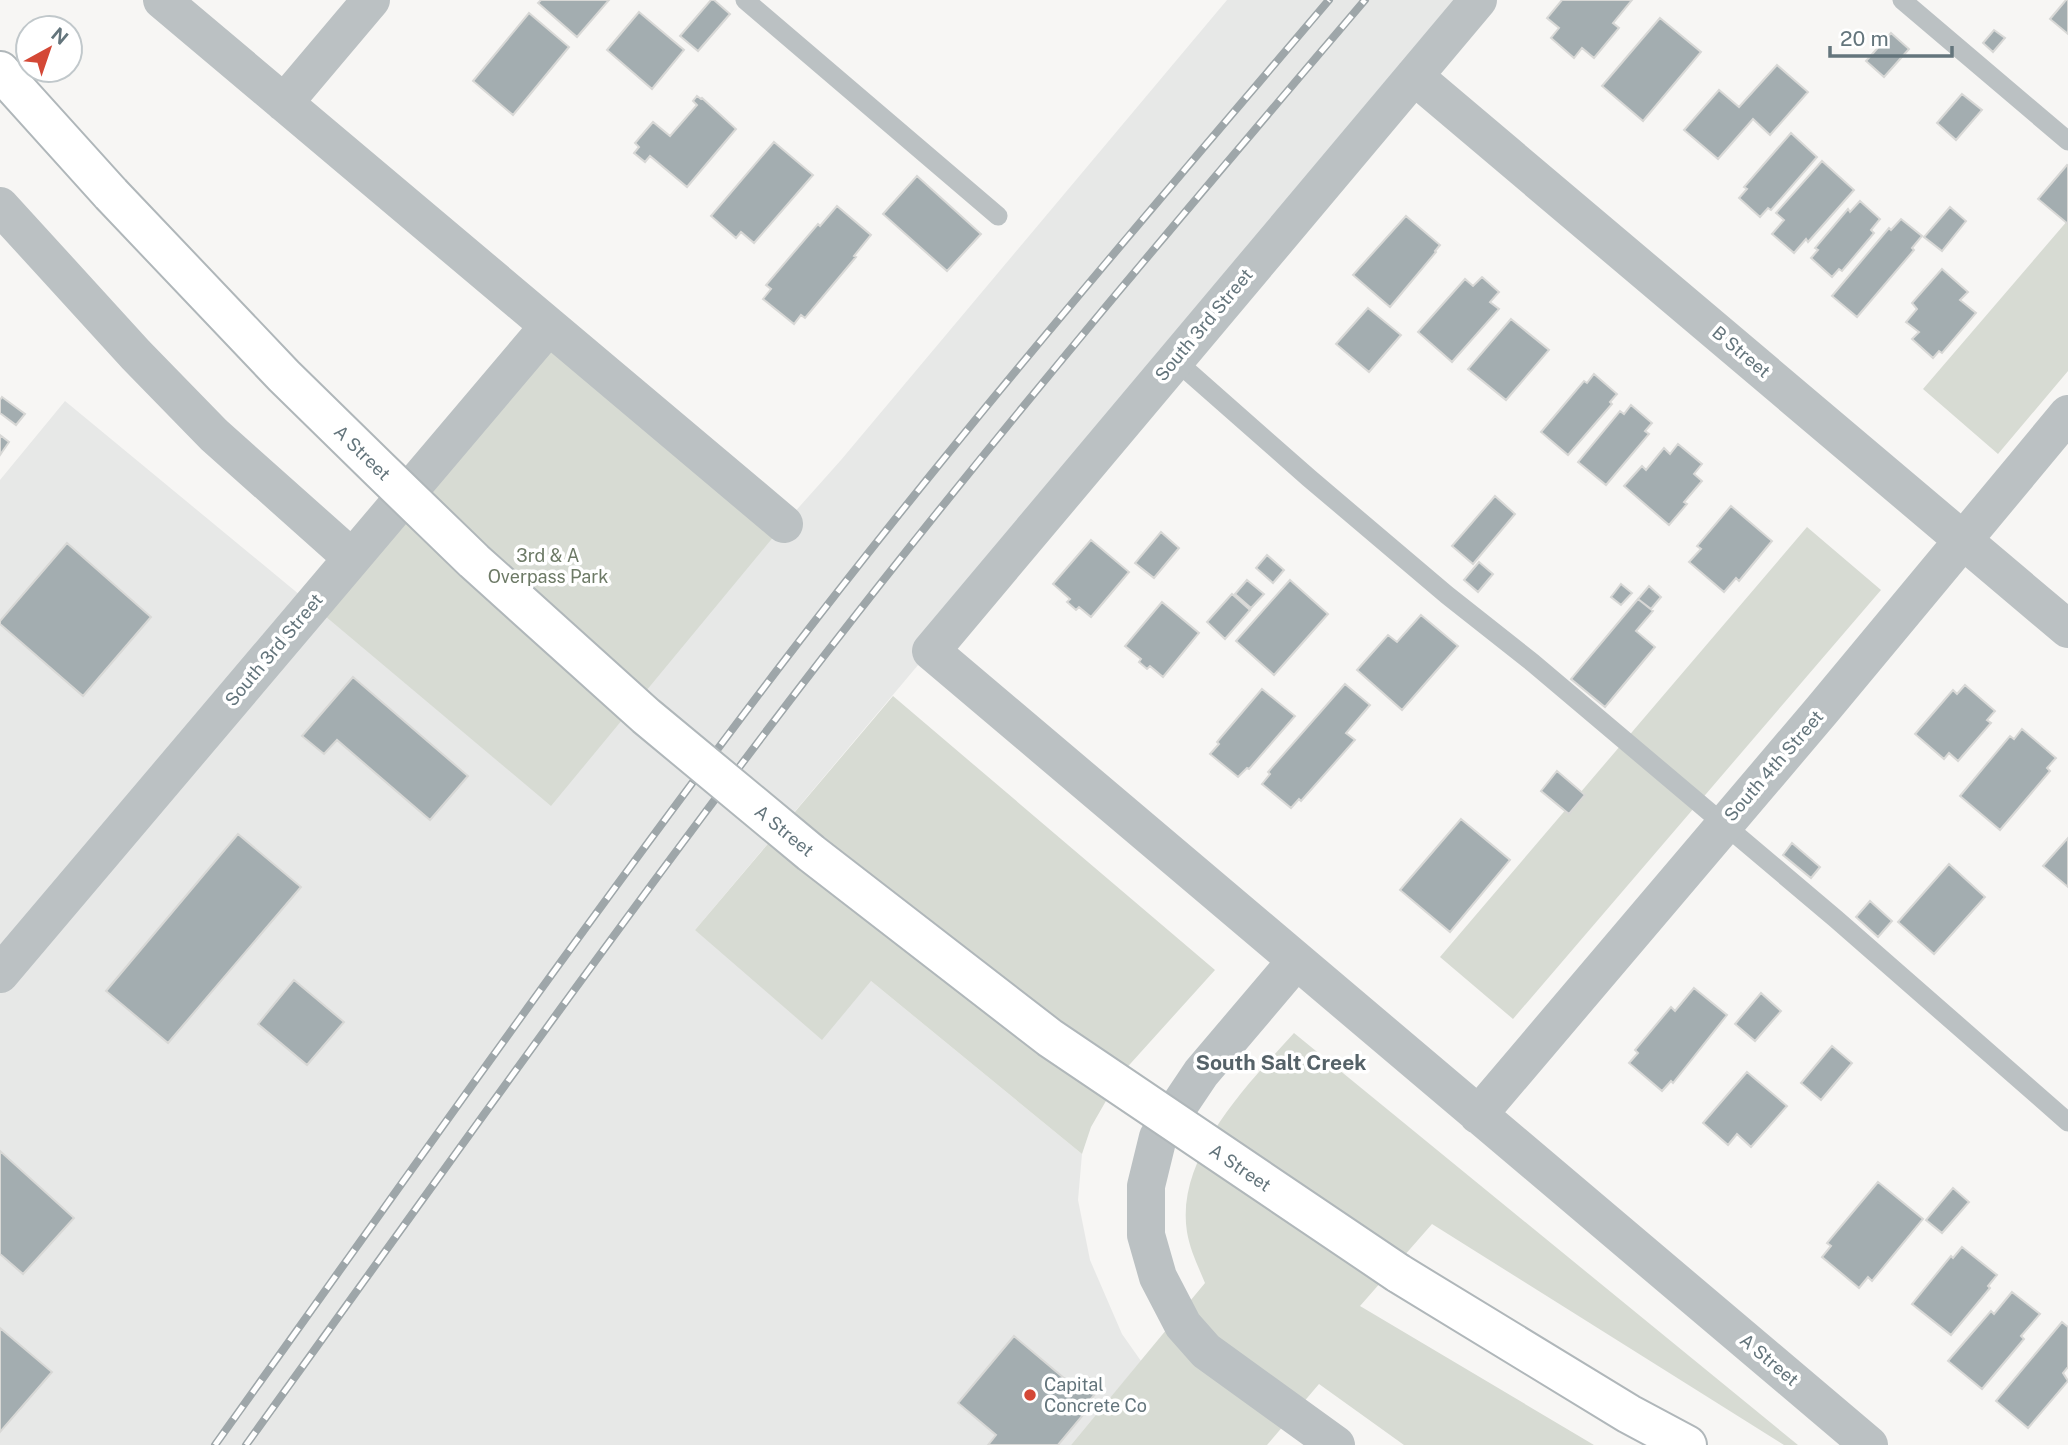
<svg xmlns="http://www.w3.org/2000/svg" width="2068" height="1445" font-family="'Public Sans',sans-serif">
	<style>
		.built { fill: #e7e8e7 }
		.green { fill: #d7dbd3 }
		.building { fill: #a3adb0; stroke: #d8d8d6; stroke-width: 2 }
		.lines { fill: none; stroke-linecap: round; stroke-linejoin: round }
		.secondary-casing { stroke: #b0b7ba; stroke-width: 42 }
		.service { stroke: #bbc1c3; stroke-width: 19 }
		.minor { stroke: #bbc1c3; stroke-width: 38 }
		.secondary { stroke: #fff; stroke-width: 38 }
		.rail-casing { stroke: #9ea6a9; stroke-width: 8 }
		.rail { stroke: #fff; stroke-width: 5; stroke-dasharray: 16; stroke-linecap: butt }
		.secondary-bridge-casing { stroke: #b0b7ba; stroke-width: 42; stroke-linecap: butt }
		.secondary-bridge { stroke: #fff; stroke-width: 38 }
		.poi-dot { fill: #d44836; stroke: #fff; stroke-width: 2.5 }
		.labels { text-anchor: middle; stroke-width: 7; stroke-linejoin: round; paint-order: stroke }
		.street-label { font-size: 18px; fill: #64757c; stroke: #fff }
		.park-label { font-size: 18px; fill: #6d7a66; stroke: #fff }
		.poi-label { font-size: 18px; fill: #64757c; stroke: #fff; text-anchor: start }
		.quarter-label { font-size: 21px; font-weight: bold; fill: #556268; stroke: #fff }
	</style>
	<rect width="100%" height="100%" fill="#f7f6f4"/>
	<path class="built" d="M1227 0H1478L695 930 871 981 1082 1154 1078 1200 1090 1260 1122 1334 1141 1361 1071 1445H0V480L65 401 312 605 784 524 841 460Z"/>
	<path class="green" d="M2068 220V371L1998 454 1923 389Z
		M548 327 784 524 551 806 312 605Z
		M1807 527 1881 590 1513 1019 1440 957Z
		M893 696 1215 970 1122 1073 1091 1127 1082 1154 871 981 822 1040 695 930Z
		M1294 1033 1798 1445H1784L1432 1224 1360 1306 1594 1445H1404L1319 1384 1267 1445H1071L1205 1283C1198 1266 1190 1250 1187 1232 1175 1157 1248 1084 1294 1033Z"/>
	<path class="building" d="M541 0H609L577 37 538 3Z
		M711 0H714L730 14 698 51 680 36Z
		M1562 0H1632L1613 23 1619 28 1594 58 1582 48 1574 58 1551 38 1559 28 1547 18Z
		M2066 0H2068V34L2050 19Z
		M639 12 684 50 652 89 607 50Z
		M529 13 569 47 513 115 473 81Z
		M1660 18 1701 52 1643 121 1602 86Z
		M1994 30 2005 38 1993 52 1983 43Z
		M1891 33 1909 49 1884 77 1866 61Z
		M1777 65 1808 92 1770 135 1753 119 1718 159 1684 130 1719 90 1739 107Z
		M1962 94 1982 110 1956 140 1937 123Z
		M697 96 701 99 702 98 736 129 687 187 650 156 645 162 634 153 639 147 635 143 653 122 670 136 697 105 693 101Z
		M1791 133 1817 157 1771 210 1768 208 1760 217 1739 198 1747 189 1744 187Z
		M774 142 813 175 754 243 741 232 736 238 711 216Z
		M1822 161 1854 190 1808 242 1806 239 1794 253 1772 234 1784 220 1776 213Z
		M2067 165 2068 166V224L2038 199Z
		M917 176 981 234 947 271 883 214Z
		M1860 201 1880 219 1871 230 1874 233 1842 271 1839 269 1832 277 1811 258 1818 250 1815 248 1848 209 1850 212Z
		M837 206 871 235 854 256 856 257 805 318 801 315 794 324 763 299 771 289 766 285 818 224 820 226Z
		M1950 207 1966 221 1942 251 1924 237Z
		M1406 216 1440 245 1435 251 1436 252 1390 307 1353 275Z
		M1901 219 1922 236 1912 248 1914 250 1857 317 1832 296 1889 228 1891 230Z
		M1942 269 1968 292 1960 300 1976 313 1942 353 1939 351 1933 358 1912 339 1919 332 1906 322 1917 309 1912 303Z
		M1482 277 1499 292 1490 302 1499 309 1452 362 1418 332 1465 279 1473 286Z
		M1368 308 1401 335 1369 372 1336 344Z
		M1511 319 1549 350 1506 400 1468 369Z
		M1594 374 1617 394 1610 402 1612 404 1568 455 1541 432 1584 381 1587 383Z
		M2 397 25 414 16 425 0 413V400Z
		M1631 405 1652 423 1645 431 1649 434 1606 485 1578 462 1620 411 1624 414Z
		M0 435 9 442 0 455Z
		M1678 444 1702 464 1694 474 1702 481 1684 502 1687 504 1669 525 1624 486 1642 466 1646 470 1664 448 1670 454Z
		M1495 496 1515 514 1473 564 1452 546Z
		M1731 506 1772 541 1739 581 1736 578 1724 592 1689 562 1701 549 1697 546Z
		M1161 532 1179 548 1154 578 1135 563Z
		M1091 540 1129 572 1091 617 1079 607 1076 610 1067 602 1070 599 1053 584Z
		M67 543 151 617 83 696 0 624V621Z
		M1267 555 1284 570 1273 583 1256 568Z
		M1479 562 1493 574 1478 592 1464 580Z
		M1247 580 1264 594 1251 608 1235 594Z
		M1290 580 1328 614 1274 675 1236 641Z
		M1621 584 1632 593 1621 605 1611 597Z
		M1649 586 1661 597 1651 609 1638 599Z
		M1232 594 1250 610 1225 639 1207 622Z
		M1638 599 1653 611 1636 631 1655 647 1605 707 1571 679Z
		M1162 602 1199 633 1163 677 1150 666 1147 669 1139 662 1141 659 1125 646Z
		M1421 615 1458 646 1402 710 1357 670 1388 635 1397 642Z
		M353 677 468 776 430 820 337 740 324 754 302 736Z
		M1345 684 1370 705 1346 733 1355 740 1301 801 1299 799 1291 808 1262 784 1270 774 1268 772Z
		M1965 685 1995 711 1987 720 1991 723 1958 761 1949 753 1944 759 1915 734 1953 690 1957 694Z
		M1262 689 1295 716 1249 769 1247 768 1238 777 1210 754 1219 744 1217 742Z
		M2022 729 2056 758 2047 768 2050 771 2000 830 1960 796 2010 736 2014 739Z
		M1557 771 1585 795 1569 814 1541 791Z
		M1461 819 1510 860 1450 932 1400 890Z
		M238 834 301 887 168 1043 106 991Z
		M2068 838V887L2043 866Z
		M1792 843 1820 867 1811 878 1783 855Z
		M1949 864 1985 897 1934 954 1898 922Z
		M1870 901 1892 921 1878 937 1856 917Z
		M294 980 344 1022 307 1065 258 1024Z
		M1694 988 1727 1015 1673 1083 1671 1081 1662 1091 1629 1063 1638 1053 1635 1050 1671 1007 1675 1011Z
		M1761 993 1781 1011 1755 1041 1735 1024Z
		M1832 1046 1852 1063 1821 1100 1801 1083Z
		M1747 1072 1787 1106 1751 1147 1737 1134 1728 1145 1703 1123Z
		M0 1151 74 1218 23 1274 0 1254Z
		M1878 1182 1923 1219 1872 1281 1868 1277 1859 1288 1822 1257 1831 1246 1827 1243Z
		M1953 1188 1969 1202 1942 1233 1926 1220Z
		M1962 1247 1997 1275 1988 1286 1990 1288 1951 1335 1912 1304 1951 1256 1953 1258Z
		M2012 1292 2040 1314 2021 1336 2024 1339 1982 1389 1948 1361 1991 1311 1994 1314Z
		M2062 1322 2068 1327V1367L2063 1373 2068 1381 2028 1428 1996 1401Z
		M0 1328 52 1372 0 1432Z
		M1014 1336 1077 1389 1088 1377 1100 1388 1090 1400 1093 1403 1058 1445H988L996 1435 958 1403Z"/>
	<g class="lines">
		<g class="secondary-casing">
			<path id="secondary" d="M0 71 111 194
				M1398 1273 1629 1414 1687 1445"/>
		</g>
		<path class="service" d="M745 0 998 216
			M1902 0 2068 141
			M1174 359 1309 478 1447 595 1533 663 1836 919 2068 1122"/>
		<path class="minor" d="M162 0 784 524
			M1478 0 931 651 1869 1445
			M1414 76 2068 629
			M284 103 371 0
			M0 206 136 355 214 435 352 558
			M1296 961 1201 1073 1158 1137 1146 1186V1235L1158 1277 1183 1325 1206 1351 1336 1445
			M0 974 548 327
			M1478 1115 1822 710 2068 414"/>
		<use href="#secondary" class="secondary"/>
		<g class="rail-casing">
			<path id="rail" d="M215 1445C402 1184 586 921 781 665 955 437 1143 219 1329 0
				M246 1445C438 1179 627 911 827 652 1000 429 1182 215 1365 0"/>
		</g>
		<use href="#rail" class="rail"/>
		<g class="secondary-bridge-casing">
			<path id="secondary-bridge" d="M111 194 284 376 378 468 474 561 646 716 811 853 1050 1038 1398 1273"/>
		</g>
		<use href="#secondary-bridge" class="secondary-bridge"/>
	</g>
	<circle class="poi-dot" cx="1030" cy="1395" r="7"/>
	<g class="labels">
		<g class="street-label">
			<text transform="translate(1204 325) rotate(-50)" y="6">South 3rd Street</text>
			<text transform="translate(1741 352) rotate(40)" y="6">B Street</text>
			<text transform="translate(362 453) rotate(44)" y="6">A Street</text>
			<text transform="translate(274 650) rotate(-50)" y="6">South 3rd Street</text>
			<text transform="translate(1774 766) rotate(-49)" y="6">South 4th Street</text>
			<text transform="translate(784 831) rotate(39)" y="6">A Street</text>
			<text transform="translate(1240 1168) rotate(34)" y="6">A Street</text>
			<text transform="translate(1769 1360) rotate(40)" y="6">A Street</text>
		</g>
		<g class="park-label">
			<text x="548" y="562">3rd &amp; A<tspan x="548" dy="21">Overpass Park</tspan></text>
		</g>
		<g class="poi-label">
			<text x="1044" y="1391">Capital<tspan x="1044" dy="21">Concrete Co</tspan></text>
		</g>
		<g class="quarter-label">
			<text x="1281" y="1070">South Salt Creek</text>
		</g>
	</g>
	<g transform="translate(49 49) rotate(40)"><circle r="33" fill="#ffffff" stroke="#c1c8cb" stroke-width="2"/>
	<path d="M0-5L12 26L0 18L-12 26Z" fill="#d44836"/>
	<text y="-10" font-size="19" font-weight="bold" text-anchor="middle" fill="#64757c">N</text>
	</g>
	<path d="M1830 46v10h122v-10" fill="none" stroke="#64757c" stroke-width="3.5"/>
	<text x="1840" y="46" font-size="21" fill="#64757c" stroke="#ffffff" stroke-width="5" paint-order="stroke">20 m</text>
</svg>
